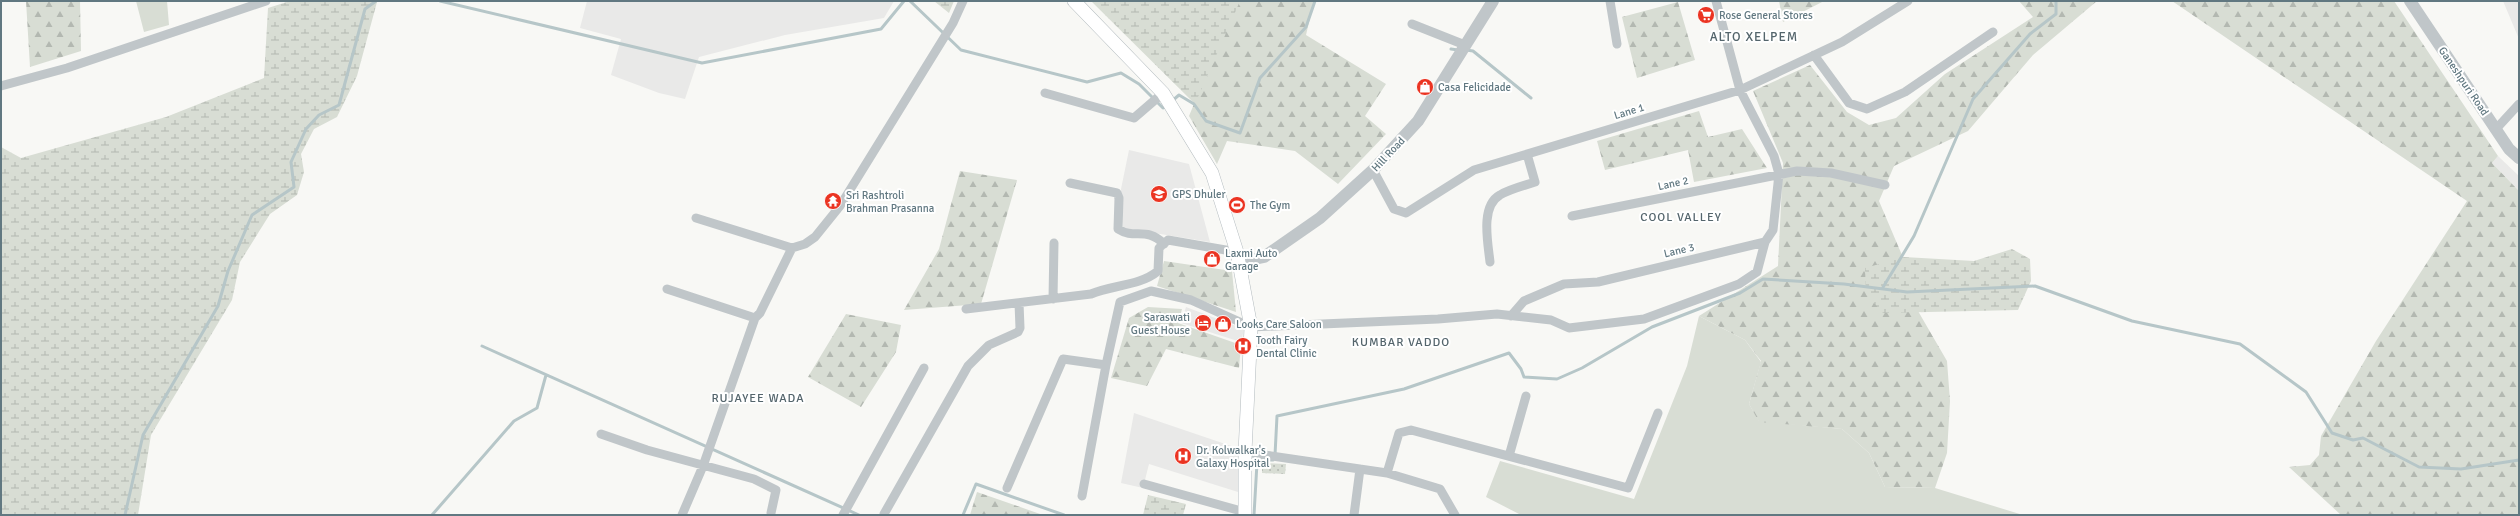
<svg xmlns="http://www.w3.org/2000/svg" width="2520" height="516" font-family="Signika,sans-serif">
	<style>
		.built { fill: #e9e9e8 }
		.grass { fill: #d8ddd4 }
		.forest { fill: url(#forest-firs) }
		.wetland { fill: url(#wetland-marsh) }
		.park { fill: url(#park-dots) }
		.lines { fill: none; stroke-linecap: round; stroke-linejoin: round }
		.stream { stroke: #b6c6c8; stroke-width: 3 }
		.secondary-casing { stroke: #b2babe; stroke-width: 14 }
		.minor { stroke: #c0c6c9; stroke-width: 9 }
		.tertiary { stroke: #c0c6c9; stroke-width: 12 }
		.secondary { stroke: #fff; stroke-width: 13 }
		.labels { text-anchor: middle; stroke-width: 4; stroke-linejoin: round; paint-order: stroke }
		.poi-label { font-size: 11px; fill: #617881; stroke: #fff; text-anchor: start }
		.street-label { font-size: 11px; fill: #617881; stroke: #fff }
		.neighbourhood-label { font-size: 12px; letter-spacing: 1px; fill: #54656c; stroke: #fff }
		.quarter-label { font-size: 13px; letter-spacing: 1px; fill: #54656c; stroke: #fff }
	</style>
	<defs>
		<pattern id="forest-firs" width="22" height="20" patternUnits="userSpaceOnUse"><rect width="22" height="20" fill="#d8ddd4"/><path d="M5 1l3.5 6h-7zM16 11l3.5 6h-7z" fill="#b3b8b1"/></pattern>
		<pattern id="wetland-marsh" width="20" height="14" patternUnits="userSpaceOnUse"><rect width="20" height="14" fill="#d8ddd4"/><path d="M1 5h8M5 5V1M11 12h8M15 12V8" fill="none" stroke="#b3b8b1"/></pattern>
		<pattern id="park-dots" width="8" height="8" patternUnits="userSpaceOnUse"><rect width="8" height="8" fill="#d8ddd4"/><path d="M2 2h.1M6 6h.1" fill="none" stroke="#b3b8b1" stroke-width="1.8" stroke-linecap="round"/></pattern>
	</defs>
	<rect width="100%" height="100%" fill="#f8f8f5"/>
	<path class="built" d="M587 1H894L884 18 785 35 699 57 685 99 659 93 611 75 621 39 580 28Z
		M2503 1H2519V39Z
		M1129 150 1189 164 1210 242 1123 228 1121 189Z
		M2498 156 2519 176V191L2492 163Z
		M1186 307 1244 329 1241 342 1181 323Z
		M1134 413 1240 449 1238 492 1149 464 1143 488 1121 483Z"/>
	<path class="grass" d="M136 1H167L169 25 144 32Z
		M1699 316 1745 340 1761 362 1749 404 1759 421 1842 429 1869 453 1885 487 1935 488 2023 515H1521L1486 497 1500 461 1634 499 1687 366Z"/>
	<path class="forest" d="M26 1H80L81 51 30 67Z
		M1237 1H1314L1306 35 1386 84 1365 116 1386 134 1338 184 1295 151 1227 141 1217 164 1189 116Z
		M1779 1H1824L1783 22Z
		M2019 1H2097L2033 55 1968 131 1894 166 1879 201 1910 274 1918 311 1947 361 1950 401 1947 453 1935 488 1885 487 1869 453 1842 429 1759 422 1749 404 1761 361 1745 340 1699 316 1778 266 1783 163 1753 91 1810 65 1847 112 1869 125 1896 118 1945 74 2033 17Z
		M2172 1H2394L2498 156 2492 163 2519 191V515H2341L2289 467 2310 465 2319 455 2321 436 2376 341 2467 201Z
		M1678 2 1695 60 1637 78 1622 17Z
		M1699 111 1708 137 1742 129 1767 168 1694 182 1688 150 1605 170 1597 141Z
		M960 171 1017 180 981 304 904 310 939 249Z
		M1164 261 1232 271 1236 312 1157 286Z
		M1148 307 1182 309 1178 323 1241 345 1239 368 1166 349 1147 386 1111 378 1129 318Z
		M846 314 901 325 896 352 861 407 808 377Z
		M977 492 1043 515H970Z"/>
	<path class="wetland" d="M290 1 377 2 357 76 337 117 314 129 301 154 304 172 297 195 270 214 240 262 232 300 151 435 138 515H1V147L21 158 166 117 264 78 268 8Z
		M934 1H954L949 13Z
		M1091 1H1240L1195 104Z
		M2012 249 2030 259 2031 281 2018 310 1883 313 1866 294 1865 268 1904 257 1974 261Z
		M1148 495 1186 504 1183 515H1143Z"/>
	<path class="park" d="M1262 463 1286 464 1285 474 1262 473Z"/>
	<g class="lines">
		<path class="stream" d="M440 1 702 63 881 29 904 1
			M910 1 961 50 1087 82 1121 73 1139 84 1163 108 1166 106
			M1451 49 1458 50
			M1466 50 1473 51 1531 98
			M1172 101 1179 95 1194 104 1206 121 1240 133 1260 78 1306 27 1315 1
			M1882 289 1914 236 1973 99 2030 34 2056 14V1
			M482 346 859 515
			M1275 455 1277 416 1404 389 1509 353 1521 369 1524 377 1557 379 1582 368 1652 327 1740 293 1763 279 1844 284 1907 292 2035 286 2132 321 2240 344 2306 392 2332 433 2353 440 2363 438 2419 467 2461 469 2519 460
			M125 515 143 435 218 306 228 271 252 215 294 187 291 162 306 129 319 115 339 105 365 9 376 1
			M432 515 514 421 537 408 546 375
			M963 515 976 484 1064 515
			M1254 515 1257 463 1260 460H1273"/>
		<g class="secondary-casing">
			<path id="secondary" d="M1074 1 1163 93 1212 173 1237 252 1251 327 1245 452V515"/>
		</g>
		<path class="minor" d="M1610 1 1617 44
			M1412 24 1465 45
			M1814 55 1849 103 1867 109 1905 92 1993 32
			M1 86 67 68 266 1
			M1045 93 1134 118 1163 93
			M2496 129 2519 104
			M1373 170 1394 209 1406 213 1474 170 1740 90 1842 42 1908 1
			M1070 183 1117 193 1119 198 1118 229C1135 240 1146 226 1164 244
			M1572 216 1797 171 1831 173 1885 185
			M696 218 792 248
			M1490 262C1488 243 1480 206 1500 195 1510 189 1523 186 1535 182L1527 154
			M667 289 755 318
			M1053 299 1054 243
			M966 309 1091 294C1112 285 1140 286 1158 271L1159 248 1168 240 1237 252
			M1511 316 1524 301 1564 284 1598 282 1765 242
			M601 434 647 450 754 479 776 490 771 513
			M1245 452 1387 473 1440 489 1455 515
			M1509 456 1526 396
			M1387 473 1399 433 1411 430 1628 488 1658 413
			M1144 484 1245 512
			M1007 488 1063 359 1106 365
			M1082 496 1106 365 1120 302 1151 291 1191 300 1251 327 1438 319 1497 314 1551 320 1569 328 1644 319 1739 284 1757 272 1765 242 1773 230 1779 174 1774 156 1740 90 1716 1
			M884 514 968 366 989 345 1018 332 1020 328 1019 303
			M682 515 703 466 755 318 760 313 792 248 805 244 815 237 840 206 953 23 963 1
			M843 515 924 368
			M1354 515 1360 469"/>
		<path class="tertiary" d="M2410 1 2509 149 2519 158
			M1240 262 1264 257 1320 218 1373 170 1418 121 1493 1"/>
		<use href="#secondary" class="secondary"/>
	</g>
	<defs>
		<g id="supermarket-disc" transform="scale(0.9)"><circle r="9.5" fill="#eb3422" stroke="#fff"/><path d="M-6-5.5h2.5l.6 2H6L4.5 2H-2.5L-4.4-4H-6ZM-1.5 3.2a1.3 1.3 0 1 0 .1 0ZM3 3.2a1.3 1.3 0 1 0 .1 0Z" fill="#fff"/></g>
		<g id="shop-disc" transform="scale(0.9)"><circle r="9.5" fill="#eb3422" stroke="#fff"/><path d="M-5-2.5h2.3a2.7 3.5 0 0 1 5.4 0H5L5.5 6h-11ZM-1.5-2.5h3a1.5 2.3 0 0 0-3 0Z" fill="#fff"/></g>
		<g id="school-disc" transform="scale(0.9)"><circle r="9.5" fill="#eb3422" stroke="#fff"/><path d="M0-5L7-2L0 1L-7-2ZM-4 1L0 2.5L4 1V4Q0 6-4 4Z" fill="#fff"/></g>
		<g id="temple-disc" transform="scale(0.9)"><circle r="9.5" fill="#eb3422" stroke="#fff"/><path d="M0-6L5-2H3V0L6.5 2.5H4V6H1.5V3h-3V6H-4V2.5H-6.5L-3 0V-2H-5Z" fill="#fff"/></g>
		<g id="stadium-disc" transform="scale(0.9)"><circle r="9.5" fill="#eb3422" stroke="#fff"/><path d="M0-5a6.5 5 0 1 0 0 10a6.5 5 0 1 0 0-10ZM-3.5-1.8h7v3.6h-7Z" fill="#fff"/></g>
		<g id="hotel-disc" transform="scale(0.9)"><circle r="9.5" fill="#eb3422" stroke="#fff"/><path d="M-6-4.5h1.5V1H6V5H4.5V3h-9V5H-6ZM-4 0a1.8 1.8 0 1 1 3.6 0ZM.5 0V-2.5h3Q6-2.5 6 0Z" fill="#fff"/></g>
		<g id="hospital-disc" transform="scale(0.9)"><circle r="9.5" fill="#eb3422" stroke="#fff"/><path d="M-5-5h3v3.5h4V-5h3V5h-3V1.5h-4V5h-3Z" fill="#fff"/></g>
	</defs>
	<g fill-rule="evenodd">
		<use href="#supermarket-disc" x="1706" y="15"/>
		<use href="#shop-disc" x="1425" y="87"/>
		<use href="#school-disc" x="1159" y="194"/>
		<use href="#temple-disc" x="833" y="201"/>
		<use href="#stadium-disc" x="1237" y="205"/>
		<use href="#shop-disc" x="1212" y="259"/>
		<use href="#hotel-disc" x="1203" y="323"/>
		<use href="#shop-disc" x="1223" y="324"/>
		<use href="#hospital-disc" x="1243" y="346"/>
		<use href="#hospital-disc" x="1183" y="456"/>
	</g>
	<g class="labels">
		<g class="poi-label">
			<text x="1719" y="19">Rose General Stores</text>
			<text x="1438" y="91">Casa Felicidade</text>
			<text x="1172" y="198">GPS Dhuler</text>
			<text x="846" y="199">Sri Rashtroli<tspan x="846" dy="13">Brahman Prasanna</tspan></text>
			<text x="1250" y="209">The Gym</text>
			<text x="1225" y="257">Laxmi Auto<tspan x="1225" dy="13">Garage</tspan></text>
			<text x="1190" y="321" text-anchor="end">Saraswati<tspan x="1190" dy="13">Guest House</tspan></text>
			<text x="1236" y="328">Looks Care Saloon</text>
			<text x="1256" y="344">Tooth Fairy<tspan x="1256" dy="13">Dental Clinic</tspan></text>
			<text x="1196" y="454">Dr. Kolwalkar's<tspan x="1196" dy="13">Galaxy Hospital</tspan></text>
		</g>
		<g class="street-label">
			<text transform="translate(2464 81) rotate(56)" y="4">Ganeshpuri Road</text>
			<text transform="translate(1629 111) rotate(-17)" y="4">Lane 1</text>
			<text transform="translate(1388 154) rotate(-47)" y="4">Hill Road</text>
			<text transform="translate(1673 183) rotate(-12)" y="4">Lane 2</text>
			<text transform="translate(1679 250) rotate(-13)" y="4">Lane 3</text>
		</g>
		<g class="neighbourhood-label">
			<text x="1681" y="221">COOL VALLEY</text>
			<text x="1401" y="346">KUMBAR VADDO</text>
			<text x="758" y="402">RUJAYEE WADA</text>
		</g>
		<g class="quarter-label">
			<text x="1754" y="41">ALTO XELPEM</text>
		</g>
	</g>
	<rect width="2520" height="516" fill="none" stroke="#617881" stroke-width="4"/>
</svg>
